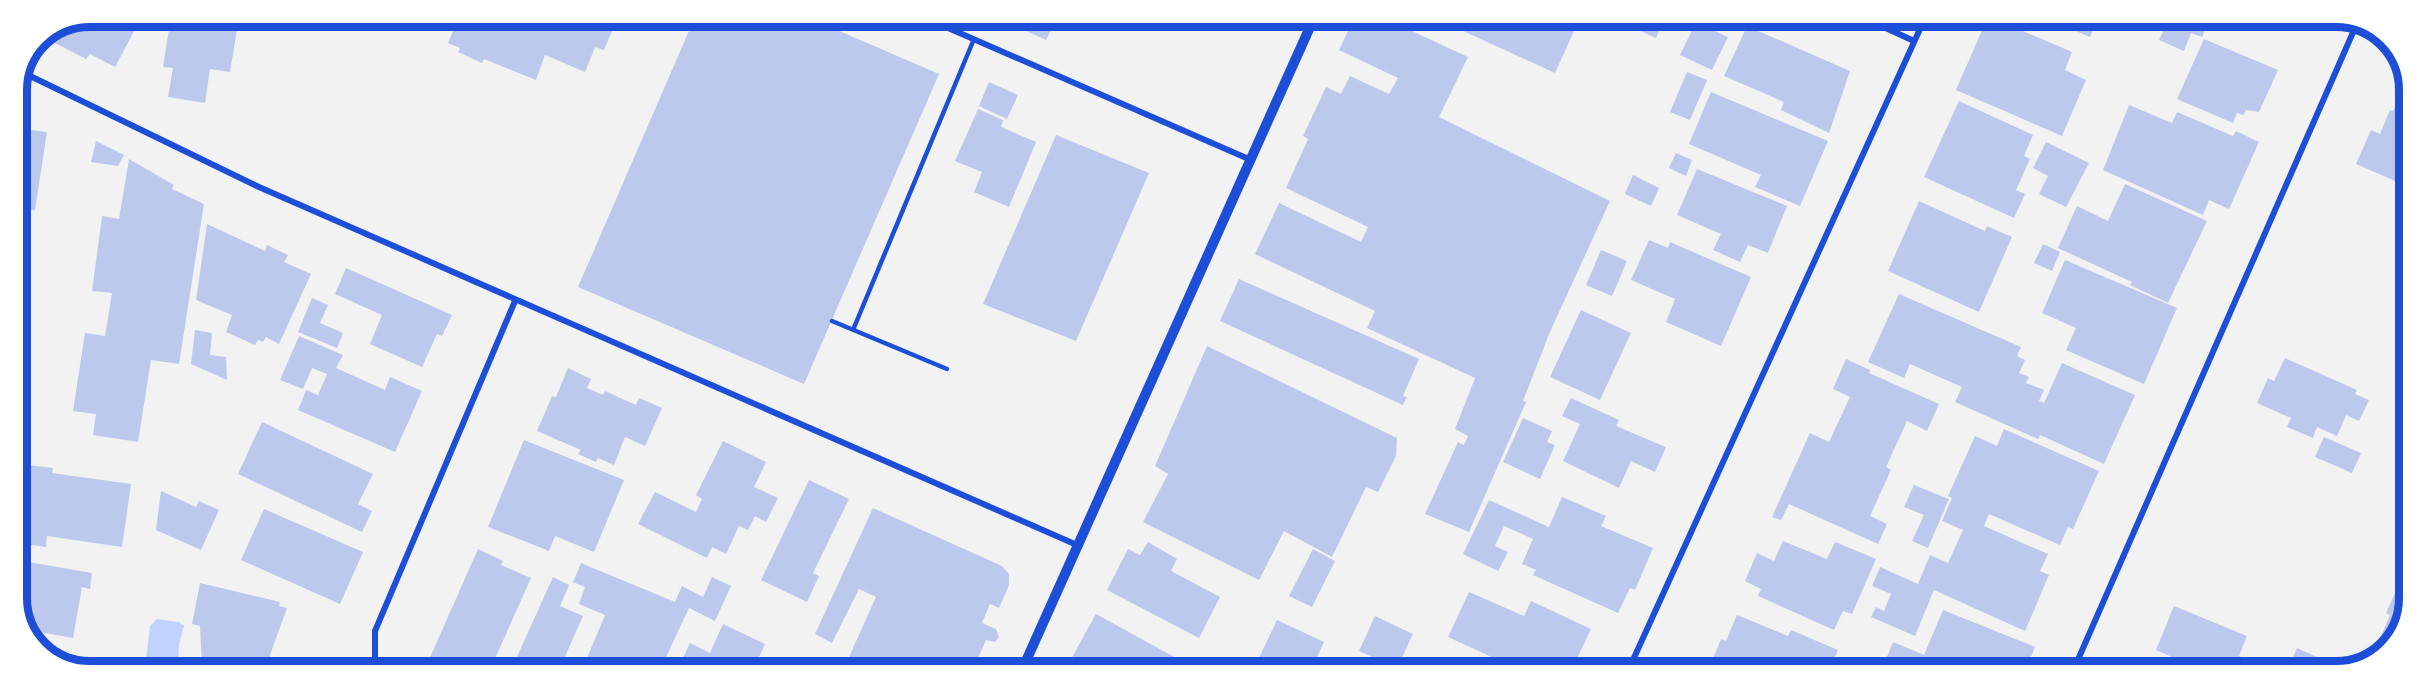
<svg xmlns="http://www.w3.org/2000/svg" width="2426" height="688" font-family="Raleway,sans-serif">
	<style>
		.water { fill: #bfd3fe }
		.building { fill: #bdc9ec }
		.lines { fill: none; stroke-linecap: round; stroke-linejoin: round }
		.service { stroke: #1d4ed8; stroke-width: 4.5 }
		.minor { stroke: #1d4ed8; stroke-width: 6 }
		.tertiary { stroke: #1d4ed8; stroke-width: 10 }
		.rim { fill: none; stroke: #1d4ed8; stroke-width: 8 }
	</style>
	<rect width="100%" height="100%" fill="#f2f2f2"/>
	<path class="water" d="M157 619 179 622 184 626 179 644 178 669H145L150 626Z"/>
	<path class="building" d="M90 17H139L138 24 115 67 90 54 86 59 53 42 55 37 49 34Z
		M171 17H239L230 72 210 69 205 103 168 97 173 68 163 67Z
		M447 17H618L604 50 595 47 585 72 545 55 536 80 484 59 482 63 458 52 460 48 448 43 457 21Z
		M695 17H807L939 74 804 384 578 287Z
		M996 17H1000L1057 18 1046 40Z
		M1195 18H1230L1224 31Z
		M1354 18H1384L1468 57 1439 117 1610 201 1549 334 1523 401 1526 402 1469 532 1425 514 1458 442 1464 445 1468 436 1455 429 1475 378 1367 328 1375 311 1255 254 1279 203 1361 242 1368 227 1286 188 1308 139 1303 136 1326 87 1341 94 1350 76 1389 94 1398 78 1339 50Z
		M1435 18H1580L1555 73Z
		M1612 18H1665L1656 38Z
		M1987 19H1995L2072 52 2065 70 2086 80 2062 136 1956 90Z
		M2031 19H2098L2090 37 2049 20 2047 25Z
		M2169 19H2203L2209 21 2202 37 2191 33 2184 51 2159 40Z
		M1696 22 1728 37 1712 70 1680 55Z
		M1747 26 1850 71 1829 133 1781 110 1784 102 1724 76Z
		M2204 39 2278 70 2259 112 2246 110 2243 115 2237 113 2233 123 2177 99Z
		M1687 72 1707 80 1690 120 1670 112Z
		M989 82 1018 95 1007 119 979 106Z
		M1711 92 1828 141 1800 206 1755 187 1761 175 1689 144Z
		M1959 101 2033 135 2024 156 2030 159 2016 190 2025 194 2014 218 1924 177Z
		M2129 105 2172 123 2177 112 2233 136 2236 131 2259 142 2229 209 2209 200 2203 215 2103 170Z
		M2395 107 2409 113V187L2356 164 2371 130 2380 134 2390 110 2393 111Z
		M978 109 1003 120 1001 127 1036 142 1009 207 974 192 982 172 955 161Z
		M17 113 24 114 22 129 47 132 35 210 17 208Z
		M1056 135 1149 173 1076 341 983 304Z
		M96 141 124 155 118 166 91 162Z
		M2046 142 2089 163 2066 207 2039 194 2048 176 2033 168Z
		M1676 153 1692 160 1686 176 1669 168Z
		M129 159 174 185 172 189 204 204 179 364 151 360 138 442 93 435 96 414 73 411 85 333 105 336 112 293 92 291 102 216 119 219Z
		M1697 169 1787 206 1768 253 1748 245 1740 262 1713 250 1721 234 1677 215Z
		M1633 175 1659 188 1651 206 1625 194Z
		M2125 184 2207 221 2168 303 2130 285 2132 282 2058 248 2077 206 2108 221Z
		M1919 201 1985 231 1987 226 2012 237 1979 312 1888 271Z
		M207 224 265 251 267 245 288 255 284 262 311 274 279 344 266 337 263 342 258 340 255 345 226 332 232 315 196 300Z
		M17 234 31 236 20 312H17Z
		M1649 240 1668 248 1670 242 1751 277 1721 346 1666 322 1675 299 1631 280Z
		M2043 244 2060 252 2052 271 2034 263Z
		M1601 250 1627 261 1612 296 1586 285Z
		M2065 260 2177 308 2144 384 2066 350 2076 328 2042 313Z
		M346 268 452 315 442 336 437 334 422 367 370 344 382 315 335 294Z
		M1239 279 1419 359 1403 396 1407 397 1403 405 1220 321Z
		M1899 294 2021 347 2017 356 2025 360 2019 373 2029 377 2026 383 2044 390 2039 401 2044 403 2062 363 2135 395 2104 464 2040 435 2038 439 1955 402 1962 387 1910 364 1904 378 1868 362Z
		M312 298 328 305 320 323 343 333 337 348 298 332Z
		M1581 310 1631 333 1600 400 1550 377Z
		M195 330 212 333 210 355 226 357 227 380 191 364Z
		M299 336 343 355 336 368 385 390 390 377 422 391 395 452 298 410 306 390 318 395 327 374 312 368 303 389 280 380Z
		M1207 346 1397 438 1396 456 1378 492 1366 487 1332 557 1284 531 1259 580 1143 522 1168 474 1155 466Z
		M2285 358 2357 390 2355 394 2369 400 2359 421 2346 415 2337 436 2317 427 2313 438 2287 427 2291 418 2257 403 2268 378 2274 381Z
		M1846 359 1870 370 1869 373 1939 404 1927 431 1907 421 1886 467 1891 470 1870 516 1887 524 1878 544 1789 504 1781 520 1772 517 1810 433 1829 442 1850 397 1833 389Z
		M568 368 591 379 587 388 603 395 605 391 636 405 639 398 662 408 645 446 625 437 614 465 598 458 596 462 578 454 581 450 537 431 552 396 556 397Z
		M1571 398 1619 420 1616 426 1666 447 1655 472 1631 461 1619 488 1563 461 1580 424 1562 416Z
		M1523 418 1552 431 1547 442 1555 445 1540 479 1503 462Z
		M262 422 373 474 358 504 372 511 362 532 238 474Z
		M2004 429 2099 471 2073 529 2068 527 2060 545 1989 514 1984 526 2048 554 2040 571 2049 575 2025 631 1934 590 1915 636 1871 617 1876 607 1884 611 1891 594 1872 586 1880 567 1918 584 1930 555 1948 563 1963 530 1942 521 1952 498 1948 496 1975 436 1997 446Z
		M2324 437 2361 453 2352 473 2315 457Z
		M524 440 624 480 594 552 555 536 549 551 488 527Z
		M723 441 766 462 754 487 778 498 766 522 755 516 748 530 739 526 726 554 712 547 707 558 638 524 655 492 696 512 702 499 696 495Z
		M29 465 53 468 52 473 131 484 122 547 47 536 46 547 17 543V468L29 470Z
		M809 480 849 499 813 573 819 576 807 602 761 580Z
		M1914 485 1949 499 1928 548 1912 541 1924 515 1904 507Z
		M161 491 196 507 199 501 219 510 201 550 156 530Z
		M1562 497 1606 516 1601 526 1653 548 1635 590 1630 588 1618 613 1533 575 1536 570 1522 564 1533 539 1504 526 1495 546 1508 552 1498 571 1463 554 1489 500 1549 527Z
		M873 508 1002 566 1009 574V585L999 608 990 604 982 623 996 629 999 637 995 642 986 640 973 670H879L849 657 876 597 859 589 832 643 815 634Z
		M264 509 363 552 340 604 241 560Z
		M1783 541 1827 559 1835 542 1876 559 1852 614 1843 611 1834 630 1758 596 1761 589 1745 581 1757 553 1774 561Z
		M1148 542 1177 559 1171 571 1220 597 1199 638 1107 590 1128 549 1140 555Z
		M478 549 503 561 501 565 531 578 490 670 444 669 428 662Z
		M1313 549 1335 561 1312 607 1289 596Z
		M17 560 92 573 90 589 82 587 73 638 28 630 17 603Z
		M581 563 675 602 682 586 703 597 712 577 731 586 715 621 689 608 660 670H582L605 615 579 604 585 587 573 582Z
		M2407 565V616L2387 647 2378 643 2390 615 2386 613Z
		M553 577 569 585 560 606 583 616 559 670H511Z
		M200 583 280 602 279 606 287 608 270 655 271 669H202L200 626 192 624Z
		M1469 592 1524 616 1531 601 1591 629 1571 671H1522L1448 637Z
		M2174 606 2247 636 2239 656 2277 671H2183L2186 663 2156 650Z
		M1943 610 2035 647 2025 671H1901L1884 664 1893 642 1924 655Z
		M1096 614 1187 664 1185 668 1188 670H1065Z
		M1737 615 1788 636 1791 630 1838 650 1829 671H1708L1721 639 1726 641Z
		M1375 616 1413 634 1397 668 1359 651Z
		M1277 620 1324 642 1311 670H1253Z
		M723 624 765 644 753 670H677L690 643 710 653Z
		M2297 648 2344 669 2336 671H2287Z"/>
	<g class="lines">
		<path class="service" d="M832 321 947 369
			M853 330 974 39"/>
		<path class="minor" d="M923 17 1251 160
			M1864 18 1914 41
			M24 73 259 187 1077 545
			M375 669V631L515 301
			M1628 671 1925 18
			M2073 671 2358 21"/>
		<path class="tertiary" d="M1022 670 1314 18"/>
	</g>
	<path d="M0 0H2426V688H0ZM90 27H2336A63 63 0 0 1 2399 90V598A63 63 0 0 1 2336 661H90A63 63 0 0 1 27 598V90A63 63 0 0 1 90 27Z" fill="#fff" fill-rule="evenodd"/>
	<path class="rim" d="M90 27H2336A63 63 0 0 1 2399 90V598A63 63 0 0 1 2336 661H90A63 63 0 0 1 27 598V90A63 63 0 0 1 90 27Z"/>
</svg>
